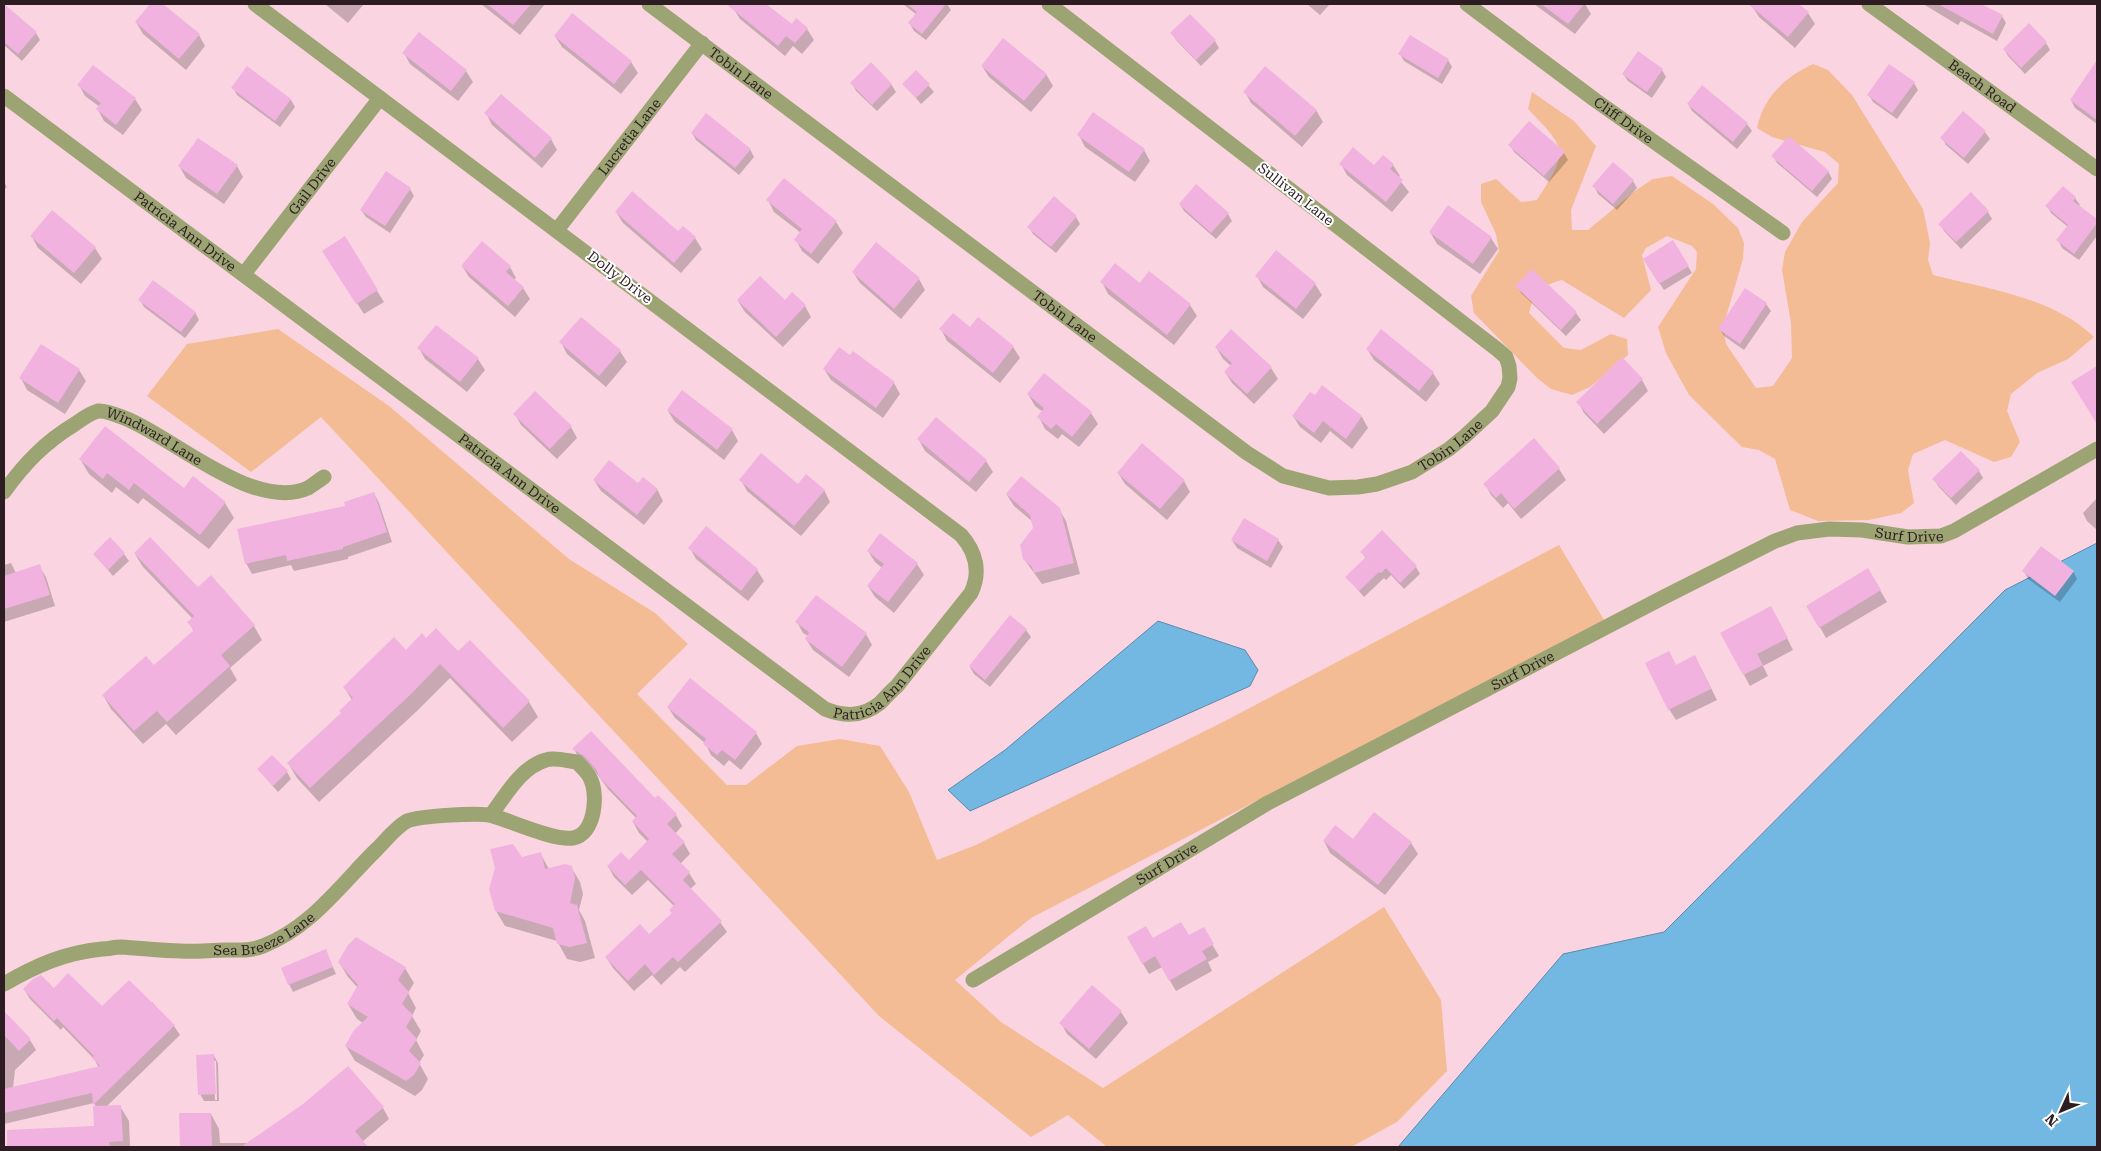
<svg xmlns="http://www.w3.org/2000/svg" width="2101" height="1151" font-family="'Roboto Serif',serif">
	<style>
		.green { fill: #f4bc94 }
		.water { fill: #73b8e3; stroke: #5e89a9 }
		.shadow { fill: #0003; fill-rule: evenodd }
		.building { fill: #f1b2e0 }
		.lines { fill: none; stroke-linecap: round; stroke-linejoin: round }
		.street { stroke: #9ba472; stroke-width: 15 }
		.labels { text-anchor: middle; stroke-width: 4; stroke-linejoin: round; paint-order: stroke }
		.street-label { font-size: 14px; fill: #2d1c22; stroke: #fff }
	</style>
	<rect width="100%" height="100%" fill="#fad4e0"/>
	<path class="green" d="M1813 64 1828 70 1852 95 1923 209 1930 243 1928 260 1933 275C1987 289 2053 297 2094 337L2068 359 2037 373 2011 394 2007 411 2020 442 2011 457 1994 462 1945 440 1913 454 1908 470 1914 503 1901 513 1869 520 1818 521 1790 510 1775 459 1759 450 1742 447 1689 395 1666 353 1658 327 1696 269 1697 252 1692 246 1667 236 1646 248 1642 255 1651 290 1624 318 1562 280C1540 286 1535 291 1529 313L1564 348 1581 350 1611 334 1627 339 1628 355 1590 387 1572 395 1551 389 1537 378 1474 313 1471 296 1499 251 1496 234 1481 202V184L1496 179 1521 202 1537 200C1568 151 1568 150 1528 109L1532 92 1574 121 1596 146 1571 210 1572 230H1588L1635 191 1653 179 1672 176 1713 204 1738 228 1744 243 1743 259 1723 327 1726 344 1756 388 1773 386 1792 358 1791 323 1782 270 1785 252 1802 222 1838 183 1839 164 1825 152 1772 137 1757 128C1764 96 1784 78 1813 64Z
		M278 329 389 406 569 559 655 613 688 644 637 694 727 785H746L797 746 840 739 880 746 909 792 937 860 976 845 1225 721 1559 545 1604 620 1031 918 955 980 1001 1022 1103 1088 1384 907 1441 1000 1447 1071 1397 1122 1351 1147H1107L1068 1115 1031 1137 879 1016 321 417 251 472 147 396 187 344Z"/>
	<path class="water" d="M2097 543V1147H1398L1563 954 1664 932 2005 590Z
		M1158 621 1245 650 1258 670 1250 686 970 811 948 790 1005 750Z"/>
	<path class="shadow" d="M151 4H161L199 35 205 46 186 70 143 34 136 22Z
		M325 4H364L348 23Z
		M481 4H545L520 35Z
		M737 4H764L792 26 807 29 814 40 802 54 793 46 785 56 740 19 733 8Z
		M903 4H947L951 10 926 40 914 31 910 24 917 15Z
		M1307 4H1330L1320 15Z
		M1534 4H1585L1591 14 1575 34Z
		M1754 4H1797L1808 13 1815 24 1795 48 1759 17 1752 6Z
		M1923 4H1978L2002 16 2006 23 1997 41 1961 21 1958 25Z
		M4 5 36 33 40 40 22 61 4 45Z
		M1172 33 1215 41 1219 48 1201 66 1176 40Z
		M555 36 631 62 638 73 621 94 562 47Z
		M2046 43 2050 50 2025 74 2008 56 2004 49Z
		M404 53 466 71 473 82 458 101 410 64Z
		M1400 54 1448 60 1452 67 1442 84 1404 61Z
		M93 66 135 99 142 110 123 135 104 121 98 110 100 107 85 96 79 85Z
		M982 66 1046 74 1053 86 1031 112 989 77Z
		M247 68 291 100 295 107 280 127 237 95 233 88Z
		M1662 70 1666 77 1652 98 1628 81 1623 74Z
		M916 71 934 92 921 104 904 84Z
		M2089 74 2097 80V124L2075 108 2071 100Z
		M852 83 891 84 896 92 877 111 856 91Z
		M1914 83 1918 90 1897 119 1873 102 1869 95Z
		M1702 87 1747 124 1752 131 1737 149 1692 111 1688 104Z
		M1245 92 1316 110 1323 122 1302 147 1251 103Z
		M486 113 551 139 557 150 542 168 492 125Z
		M1963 113 1985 132 1990 139 1968 164 1946 145 1942 138Z
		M692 133 750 149 754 157 739 175 696 140Z
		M1079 135 1144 150 1150 161 1135 182 1085 147Z
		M1510 145 1564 153 1568 160 1549 182 1514 152Z
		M1773 156 1828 171 1832 179 1817 197 1777 163Z
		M1341 164 1374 167 1393 165 1400 176 1398 178 1409 192 1392 212 1347 175Z
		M237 166 243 177 224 204 186 178 180 167Z
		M1633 181 1637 188 1617 210 1598 194 1594 186Z
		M4 182 7 187 4 190Z
		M2063 188 2075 198 2080 205 2078 207 2097 221V236L2079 260 2062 248 2058 240 2068 227 2051 213 2047 206Z
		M410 189 414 196 390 233 366 217 361 210Z
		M1054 198 1076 217 1080 224 1056 253 1033 234 1029 227Z
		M768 200 836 222 843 233 818 264 802 251 796 240 801 233 774 212Z
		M1180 204 1228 214 1232 221 1216 239 1184 211Z
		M1448 207 1491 238 1498 249 1480 274 1437 244 1430 232Z
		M616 212 695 238 702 249 681 273 623 223Z
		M1988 212 1992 219 1961 249 1944 231 1940 224Z
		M32 237 95 248 102 259 81 284 38 248Z
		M344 238 384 302 364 314 330 262Z
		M1673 242 1692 273 1664 290 1649 267Z
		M1276 252 1315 284 1322 295 1303 319 1263 287 1257 276Z
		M462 266 510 267 516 278 514 280 523 288 530 299 515 317 469 277Z
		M1532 271 1576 313 1581 320 1566 336 1521 293 1517 286Z
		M853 272 919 279 925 290 901 319 860 283Z
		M1102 282 1141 284 1190 305 1197 316 1174 345 1108 294Z
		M140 300 195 312 199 320 185 338 144 307Z
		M738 301H785L805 306 811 317 783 347 745 312Z
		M1766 304 1771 311 1744 350 1724 336 1720 329Z
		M581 318 620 351 627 362 606 387 567 354 561 342Z
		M978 319 1013 347 1020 358 1000 383 947 341 941 329 970 328Z
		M436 326 478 359 485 370 467 392 425 359 419 348Z
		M1216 347 1271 368 1278 379 1254 404 1232 383 1225 372 1231 366 1223 359Z
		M1367 349 1433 373 1440 384 1426 402 1374 360Z
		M2097 368V423L2073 383Z
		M824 369 894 383 900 394 883 418 831 380Z
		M79 370 86 381 65 414 27 390 21 378Z
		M1044 375 1091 413 1098 424 1079 447 1062 434 1058 439 1045 429 1039 417 1043 412 1035 406 1028 394Z
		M1642 380 1648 391 1604 434 1584 413 1578 402Z
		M1322 387 1362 417 1368 428 1352 449 1330 431 1321 443 1300 427 1293 416 1315 397Z
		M668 411 732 430 738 441 724 460 675 422Z
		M515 414 571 427 577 438 557 459 521 425Z
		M919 440 986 461 993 472 976 492 925 451Z
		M1534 440 1559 469 1566 480 1521 519 1508 503 1503 508 1491 495 1485 484Z
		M80 459 225 503 234 518 209 549 143 498 138 504 116 487 112 493 89 474Z
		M1979 471 1983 478 1956 505 1938 486 1934 479Z
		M1118 473 1184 481 1190 492 1167 520 1125 484Z
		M594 480 638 485 657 489 663 501 644 525 601 491Z
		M741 480 824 490 830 502 801 536 747 491Z
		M374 493 379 503 392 542 348 557V559L294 571 291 565 252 574 246 563Z
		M1007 495 1059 509 1066 521 1080 574 1042 584 1024 559 1035 529 1033 522 1014 506Z
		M2097 498V530L2087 521 2083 513Z
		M706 528 757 570 764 581 748 601 696 559 690 548Z
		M1232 540H1278L1283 547 1271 568 1237 548Z
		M868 551 917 564 924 575 894 613 875 597 868 586 882 568 875 562Z
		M1362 552 1416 567 1420 574 1404 589 1391 575 1386 580 1384 578 1364 597 1347 577 1366 559Z
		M94 554H124L129 561 113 576Z
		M135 554 254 626 262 640 230 668 237 680 176 735 166 724 143 744 111 709 103 695 154 667 194 632 189 622 193 619 143 567Z
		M11 563 16 573 39 566 46 577 55 606 4 622V565Z
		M1868 570 1887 602 1826 638 1808 606Z
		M2024 571H2073L2077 579 2060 602 2028 579Z
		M1777 618 1793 650 1763 666 1768 676 1750 686 1744 675Z
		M797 622 866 634 872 645 849 677 813 650 806 639 808 636 803 633Z
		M1026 630 1031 637 990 687 974 674 970 667Z
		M426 640 458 653 529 702 538 717 512 742 450 678 418 710 319 802 297 778 288 763 342 714 352 700 344 687Z
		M1676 666 1701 668 1717 700 1676 720 1669 709Z
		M668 707 756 733 762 744 741 770 729 760 724 766 711 755 705 743 675 718Z
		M574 749 655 800 676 815 682 826 675 834 684 843 690 854 680 864 689 873 696 884 690 889 720 922 727 932 685 972 680 967 661 985 652 975 634 991 613 968 606 957 649 936 673 914 674 906 648 880 632 895 614 877 608 866 629 862 648 842 639 833 633 822 636 818 608 789 592 767 580 760Z
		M258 769 287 772 291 779 278 792Z
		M1324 841 1411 843 1418 854 1385 895 1330 853Z
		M540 853 549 869 571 867 580 882 583 894 579 910 585 921 595 958 580 962 567 959 557 941 505 926 496 911 522 858Z
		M1203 929 1219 956 1208 962 1212 971 1176 991 1162 967 1149 974 1128 938 1152 940 1188 937Z
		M329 958 336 974 293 992 289 984Z
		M339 962 405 968 414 983 408 993 416 1008 412 1016 421 1031 416 1040 424 1055 419 1063 428 1079 422 1090 415 1096 355 1061 346 1046 363 1023 357 1019 348 1004 358 988 348 977Z
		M1092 986 1121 1012 1128 1023 1096 1059 1067 1034 1061 1023Z
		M24 989 54 990 102 1008 150 1004 152 1002 174 1026 180 1035 106 1107 120 1106 129 1121 130 1147H9L8 1131 95 1127 96 1107 94 1103 4 1124V1013L30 1040 36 1050 15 1070 13 1088 99 1068 94 1059 63 1027 61 1030 30 999Z
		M214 1056 218 1063 219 1101H204L200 1094ZM213 1061H216L217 1100H215Z
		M383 1108 389 1119 362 1142 366 1147H272L264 1133Z
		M180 1114H211L219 1129 220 1143H258L260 1147H181Z"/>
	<path class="building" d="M4 4 37 32 18 54 4 42Z
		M150 4H163L200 34 179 59 135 22Z
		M487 4H531L513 25Z
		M726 4H766L792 24 796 18 808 28 795 43 786 36 778 46Z
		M907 4H946L922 34 908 23 917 12Z
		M1541 4H1584L1568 24Z
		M1748 4H1799L1809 12 1788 37Z
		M1938 4H1981L2003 15 1993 34Z
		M572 13 632 61 614 84 554 36Z
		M1190 14 1216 40 1196 60 1170 33Z
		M2029 23 2047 42 2021 68 2003 49Z
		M419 32 467 70 451 91 402 53Z
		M1410 35 1449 59 1438 78 1398 54Z
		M1003 38 1047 74 1024 101 981 66Z
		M1638 51 1663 69 1647 92 1622 74Z
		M2097 60V120L2070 100Z
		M871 62 892 84 872 105 850 83Z
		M1889 64 1915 82 1892 113 1867 95Z
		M93 65 136 98 116 125 96 109 101 103 77 85Z
		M247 66 291 99 275 121 231 88Z
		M1265 66 1317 110 1295 136 1243 92Z
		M916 70 930 84 916 98 902 84Z
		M1702 85 1748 123 1733 142 1687 104Z
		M501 94 552 138 535 158 484 113Z
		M1963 111 1986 131 1964 158 1940 138Z
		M1093 112 1145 149 1129 172 1077 135Z
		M706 113 751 149 735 168 691 133Z
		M1529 121 1565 152 1544 176 1508 145Z
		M1789 136 1829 171 1812 191 1771 156Z
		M198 138 238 165 217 194 178 166Z
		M1353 147 1374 165 1383 155 1394 164 1390 169 1403 180 1386 202 1339 164Z
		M1613 162 1634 180 1613 204 1592 186Z
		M386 171 411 188 385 226 360 210Z
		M784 178 837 221 811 254 794 240 802 229 766 200Z
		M1196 184 1229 213 1211 233 1179 204Z
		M2063 186 2076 197 2073 201 2097 219V223L2074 254 2056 240 2068 225 2045 206Z
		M632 191 678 231 683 226 696 237 674 263 615 212Z
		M1971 192 1989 211 1956 242 1938 224Z
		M1054 196 1077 216 1051 247 1027 227Z
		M1448 205 1492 237 1473 264 1429 232Z
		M52 210 96 247 74 273 30 236Z
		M345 236 378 290 356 304 322 251Z
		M1673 240 1689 266 1659 284 1643 259Z
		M482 241 511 266 506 272 524 287 508 306 461 266Z
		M876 242 920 278 894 309 852 272Z
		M1276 250 1316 283 1296 309 1255 276Z
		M1115 263 1140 283 1149 271 1191 304 1167 335 1100 282Z
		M1532 269 1577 312 1561 330 1515 286Z
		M760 276 785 300 792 292 806 305 776 337 737 300Z
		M153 280 196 312 181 332 138 300Z
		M1745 288 1767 303 1740 344 1718 329Z
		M953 313 970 327 978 317 1014 346 993 373 939 329Z
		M581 317 621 350 599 376 559 342Z
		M436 325 479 358 460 382 417 348Z
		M1231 329 1272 367 1247 394 1224 372 1232 363 1215 347Z
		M1381 329 1434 372 1419 391 1366 349Z
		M41 344 80 369 58 403 19 378Z
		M839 347 850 355 853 351 895 382 876 408 823 369Z
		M1622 357 1643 379 1597 424 1576 402Z
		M2097 366V424L2071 382Z
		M1044 373 1092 412 1072 437 1056 424 1051 429 1037 417 1044 408 1027 394Z
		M1322 385 1362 416 1346 439 1323 421 1314 433 1292 416 1310 392 1315 395Z
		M682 390 733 429 717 450 667 410Z
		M535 391 572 426 550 449 513 414Z
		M936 417 987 460 969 482 917 439Z
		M105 426 184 488 193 476 226 502 200 535 134 483 129 490 107 473 103 479 79 459Z
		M1534 438 1560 468 1514 509 1501 493 1496 498 1483 484Z
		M1142 443 1185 480 1160 509 1117 473Z
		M1961 451 1980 470 1951 498 1932 479Z
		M761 453 798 484 806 474 825 490 794 526 739 480Z
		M609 460 638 483 643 477 658 489 637 515 593 480Z
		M1021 476 1060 508 1074 563 1034 573 1032 567 1023 559 1020 545 1033 528 1030 515 1006 494Z
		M374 492 387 532 343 547V549L287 561 286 555 245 564 237 529 345 506 344 502Z
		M1244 518 1279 539 1267 561 1231 540Z
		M706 526 758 569 741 591 688 548Z
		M1382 530 1417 566 1400 583 1386 568 1381 573 1379 572 1359 591 1345 577 1366 557 1360 552Z
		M880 533 918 563 888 602 867 586 884 564 867 551Z
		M110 537 125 553 108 570 93 554Z
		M150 537 198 587 211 575 255 625 221 655 230 666 167 722 157 711 134 731 102 695 146 656 154 665 194 630 187 622 194 616 134 553Z
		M2041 546 2074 571 2055 596 2022 571Z
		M40 564 50 595 4 609V576Z
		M1868 568 1881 590 1819 628 1806 606Z
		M816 595 867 633 842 667 805 639 809 632 795 622Z
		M1771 606 1788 638 1757 654 1763 665 1743 675 1720 633Z
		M1010 615 1027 629 985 680 969 666Z
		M436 628 458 651 470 640 530 701 503 728 440 664 410 695 310 788 287 763 341 713 339 711 353 698 343 687 394 637 406 650 422 633 426 638Z
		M1669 651 1676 665 1695 655 1711 689 1668 710 1645 663Z
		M690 678 757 732 735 760 722 750 717 755 703 744 706 739 667 707Z
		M591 731 655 798 658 795 677 814 667 824 685 842 672 854 690 872 683 880 722 921 678 962 673 957 654 975 645 964 628 981 605 957 640 924 649 934 672 913 669 910 675 904 641 870 625 885 607 866 621 852 629 860 649 839 632 821 637 816 600 778 596 769 584 756 572 749Z
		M272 755 288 771 273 786 257 769Z
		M1374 812 1412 842 1378 885 1323 841 1335 825 1353 839Z
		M513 844 522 857 541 852 545 869 565 864 572 866 575 878 570 903 577 905 587 943 570 947 557 944 553 928 495 911 489 889 495 868 490 849Z
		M1181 922 1189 935 1204 927 1214 944 1202 951 1207 959 1169 981 1155 956 1142 964 1127 937 1146 926 1153 938Z
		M356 937 406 967 398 980 409 992 402 1004 413 1015 406 1027 417 1039 409 1051 421 1063 414 1075 406 1081 345 1046 354 1030 368 1017 347 1004 358 985 338 962 348 945Z
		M326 949 333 967 288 985 281 968Z
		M68 973 102 1006 129 980 175 1025 93 1105 92 1093 4 1113V1089L100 1066 92 1058 94 1056 57 1018 54 1021 23 989 33 979 41 975 54 988Z
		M1092 985 1122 1011 1089 1049 1059 1023Z
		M4 1011 31 1039 19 1051 4 1035Z
		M214 1054 216 1094 198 1095 196 1055Z
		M348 1066 384 1107 355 1131 368 1147H241L303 1104Z
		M121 1105 123 1141 109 1142 110 1147H7V1130L94 1126 93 1106Z
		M179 1113H211L212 1147H180Z"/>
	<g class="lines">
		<g class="street">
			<path id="s1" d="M649 4 1247 453 1283 476 1329 488 1358 487 1377 484 1412 472 1449 449 1465 436 1492 411 1508 387 1510 378 1509 366 1506 357 1498 350 1049 4"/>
			<path id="s2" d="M1467 4 1595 100 1783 233"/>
			<path id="s3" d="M1869 4 2097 169"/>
			<path id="s4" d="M4 96 825 709C845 717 863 717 880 703 886 697 890 692 897 686L971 593C981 572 976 552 961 535L255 4"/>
			<path id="s5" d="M557 230 702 43"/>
			<path id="s6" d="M244 274 380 98"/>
			<path id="s7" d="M4 492C24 464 45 442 75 424 82 419 90 413 98 411 107 410 119 416 127 419 175 439 255 512 308 488 313 485 319 480 324 477"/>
			<path id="s8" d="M973 980 1266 804 1664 597 1775 541 1797 533 1829 529 1862 530 1908 537 1941 536 1954 531 2097 449"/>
			<path id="s9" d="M4 984C37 965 64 953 102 949 108 949 115 947 121 947 141 948 161 951 181 951 196 952 211 950 226 950 239 950 251 951 263 946 312 927 341 884 377 849 386 840 396 827 407 821 419 816 481 812 493 816 511 821 555 841 573 838 595 834 598 796 591 780 589 773 581 767 577 762 567 761 555 757 546 760 521 767 506 795 491 815"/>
		</g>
	</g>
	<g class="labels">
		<g class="street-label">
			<text dy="5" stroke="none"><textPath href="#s1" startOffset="115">Tobin Lane</textPath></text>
			<text dy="5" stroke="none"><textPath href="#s3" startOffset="140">Beach Road</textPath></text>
			<text dy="5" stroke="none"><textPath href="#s2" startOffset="195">Cliff Drive</textPath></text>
			<text dy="5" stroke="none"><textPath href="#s5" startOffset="118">Lucretia Lane</textPath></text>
			<text dy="5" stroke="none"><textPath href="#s6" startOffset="111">Gail Drive</textPath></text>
			<text transform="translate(1296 194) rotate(38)" y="5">Sullivan Lane</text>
			<text dy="5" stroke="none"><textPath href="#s4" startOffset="226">Patricia Ann Drive</textPath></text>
			<text transform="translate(620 277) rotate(37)" y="5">Dolly Drive</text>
			<text dy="5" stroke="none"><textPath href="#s1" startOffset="520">Tobin Lane</textPath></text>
			<text dy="5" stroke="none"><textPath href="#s7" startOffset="188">Windward Lane</textPath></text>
			<text dy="5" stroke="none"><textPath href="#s1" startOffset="970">Tobin Lane</textPath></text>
			<text dy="5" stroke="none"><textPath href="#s4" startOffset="631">Patricia Ann Drive</textPath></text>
			<text dy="5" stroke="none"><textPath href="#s8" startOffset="1051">Surf Drive</textPath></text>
			<text dy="5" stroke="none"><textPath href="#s8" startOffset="631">Surf Drive</textPath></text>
			<text dy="5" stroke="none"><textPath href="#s4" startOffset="1095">Patricia Ann Drive</textPath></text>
			<text dy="5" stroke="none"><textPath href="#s8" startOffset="226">Surf Drive</textPath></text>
			<text dy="5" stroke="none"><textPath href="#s9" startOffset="271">Sea Breeze Lane</textPath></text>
		</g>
	</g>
	<rect width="2101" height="1151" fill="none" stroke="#2d1c22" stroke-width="10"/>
	<g transform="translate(2061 1111) rotate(226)" stroke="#ffffff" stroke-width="4" paint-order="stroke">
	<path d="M0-4L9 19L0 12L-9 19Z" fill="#2d1c22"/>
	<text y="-8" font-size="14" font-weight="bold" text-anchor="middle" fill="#2d1c22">N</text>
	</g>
</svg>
